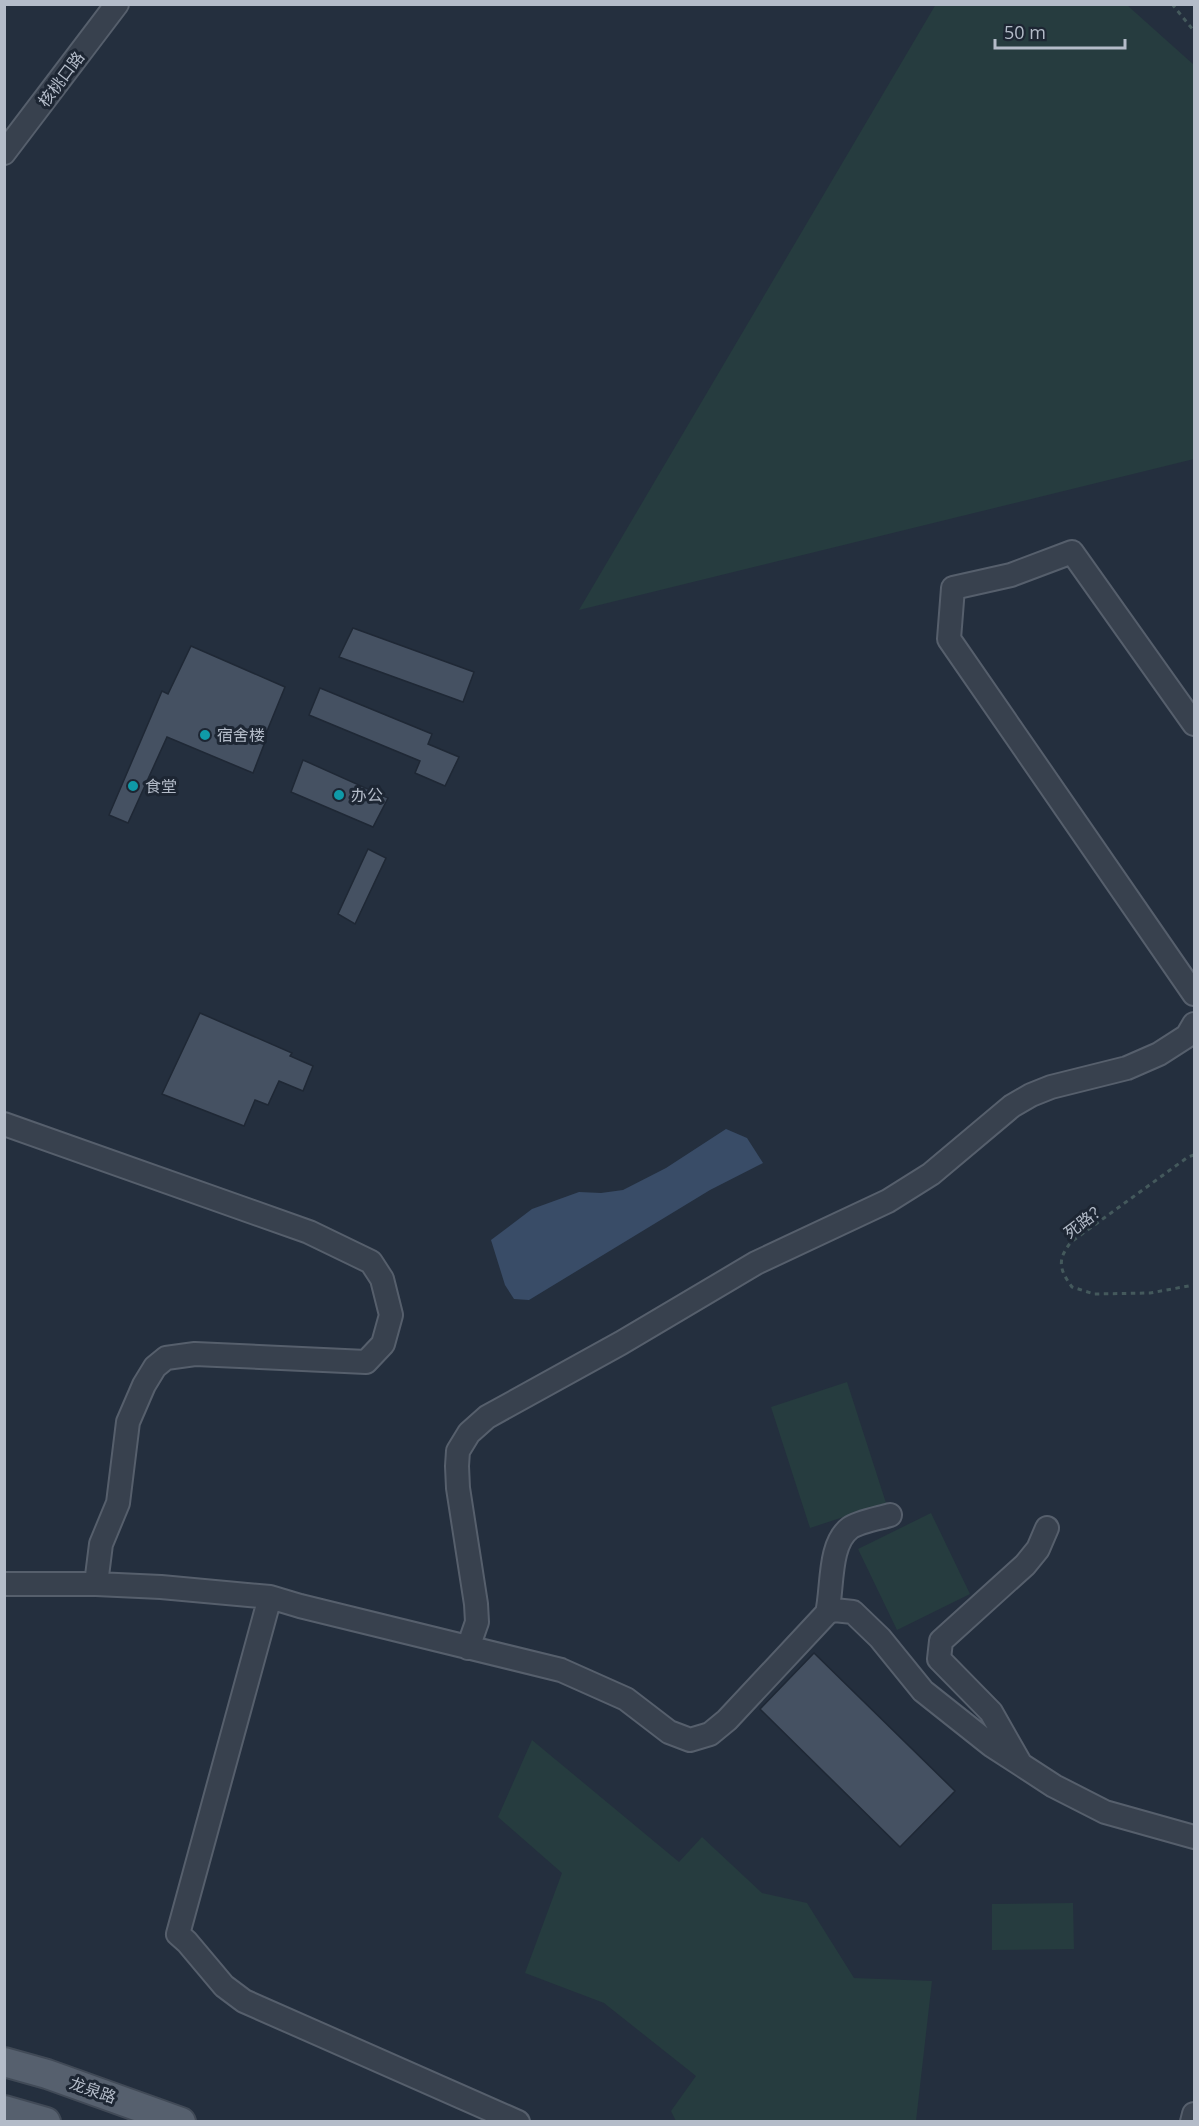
<svg xmlns="http://www.w3.org/2000/svg" width="1199" height="2126" font-family="'Open Sans','Noto Sans SC',sans-serif">
	<style>
		.green { fill: #263c3f }
		.water { fill: #394c67 }
		.building { fill: #455162; stroke: #1f2835; stroke-width: 1.5 }
		.lines { fill: none; stroke-linecap: round; stroke-linejoin: round }
		.minor-casing { stroke: #565f6c; stroke-width: 26 }
		.major-casing { stroke: #414a57; stroke-width: 32 }
		.path { stroke: #44595c; stroke-width: 3; stroke-dasharray: 4.5 4.5; stroke-linecap: butt }
		.minor { stroke: #38414e; stroke-width: 22 }
		.major { stroke: #56606e; stroke-width: 28 }
		.culture-dot { fill: #0f9aa8; stroke: #1d2633; stroke-width: 2 }
		.labels { text-anchor: middle; stroke-width: 6; stroke-linejoin: round; paint-order: stroke }
		.street-label { font-size: 16px; fill: #b4bcc9; stroke: #1d2633 }
		.poi-label { font-size: 16px; fill: #b4bcc9; stroke: #1d2633; text-anchor: start }
	</style>
	<rect width="100%" height="100%" fill="#242f3e"/>
	<path class="green" d="M936 4 1127 5 1194 65V459L579 610Z
		M847 1382 886 1503 810 1528 771 1407Z
		M931 1513 970 1594 897 1630 858 1549Z
		M532 1740 679 1862 702 1837 762 1893 807 1903 854 1978 932 1981 916 2121H676L671 2111 696 2076 604 2003 525 1973 562 1873 498 1817Z
		M1073 1903 1074 1949 992 1950V1904Z"/>
	<path class="water" d="M726 1129 747 1138 763 1163 710 1190 529 1300 514 1299 505 1285 491 1240 532 1209 579 1192 601 1193 623 1190 666 1168Z"/>
	<path class="building" d="M353 628 474 672 463 702 339 657Z
		M191 646 285 687 263 741 265 742 253 773 167 737 128 823 109 815 162 691 168 694Z
		M320 688 432 734 428 744 459 757 445 786 415 773 420 761 309 715Z
		M303 760 388 798 373 827 291 792Z
		M368 849 386 858 355 924 338 914Z
		M200 1013 292 1053 290 1056 313 1066 303 1091 279 1081 268 1105 255 1100 244 1126 162 1094Z
		M814 1653 955 1791 900 1847 760 1709Z"/>
	<g class="lines">
		<g class="minor-casing">
			<path id="minor" d="M4 153 117 4
				M1194 724 1072 552 1011 575 953 588 949 639 1194 994
				M4 1124 309 1232 371 1262 382 1279 391 1315 383 1344 366 1362 195 1354 166 1358 155 1367 144 1385 128 1422 118 1503 101 1544 96 1584
				M4 1584H96L161 1587 270 1597 300 1606 561 1670 626 1699 669 1732 690 1740 710 1734 727 1720 827 1613 834 1610 853 1612 880 1638 923 1691 991 1745 1054 1786 1105 1812 1194 1837
				M270 1597 178 1934 187 1942 224 1986 244 2001 518 2122
				M827 1613C833 1589 828 1544 850 1528 858 1522 880 1518 890 1515
				M468 1648 477 1622 476 1604 458 1488 457 1466 458 1451 469 1433 487 1417 621 1343 756 1263 888 1201 931 1174 1012 1106 1031 1095 1051 1087 1127 1068 1159 1054 1187 1036 1194 1024
				M1020 1763 991 1712 939 1659 941 1641 1025 1565 1038 1549 1047 1528
				M1192 2122 1194 2114"/>
		</g>
		<g class="major-casing">
			<path id="major" d="M4 2062 47 2074 181 2122
				M4 2110 46 2122"/>
		</g>
		<path class="path" d="M1172 4 1194 31
			M1194 1155 1188 1157 1071 1242C1057 1260 1059 1269 1072 1287L1094 1294 1150 1293 1194 1285"/>
		<use href="#minor" class="minor"/>
		<use href="#major" class="major"/>
	</g>
	<g class="culture-dot">
		<circle cx="205" cy="735" r="6"/>
		<circle cx="133" cy="786" r="6"/>
		<circle cx="339" cy="795" r="6"/>
	</g>
	<g class="labels">
		<g class="street-label">
			<text transform="translate(61 79) rotate(-53)" y="6">核桃口路</text>
			<text transform="translate(1085 1220) rotate(-37)" y="6">死路？</text>
			<text transform="translate(93 2090) rotate(19)" y="6">龙泉路</text>
		</g>
		<g class="poi-label">
			<text x="217" y="741">宿舍楼</text>
			<text x="145" y="792">食堂</text>
			<text x="351" y="801">办公</text>
		</g>
	</g>
	<rect width="1199" height="2126" fill="none" stroke="#b4bcc9" stroke-width="12"/>
	<path d="M995 39v9h130v-9" fill="none" stroke="#b4bcc9" stroke-width="3"/>
	<text x="1004" y="39" font-size="18" fill="#b4bcc9" stroke="#1d2633" stroke-width="4.5" paint-order="stroke">50 m</text>
</svg>
